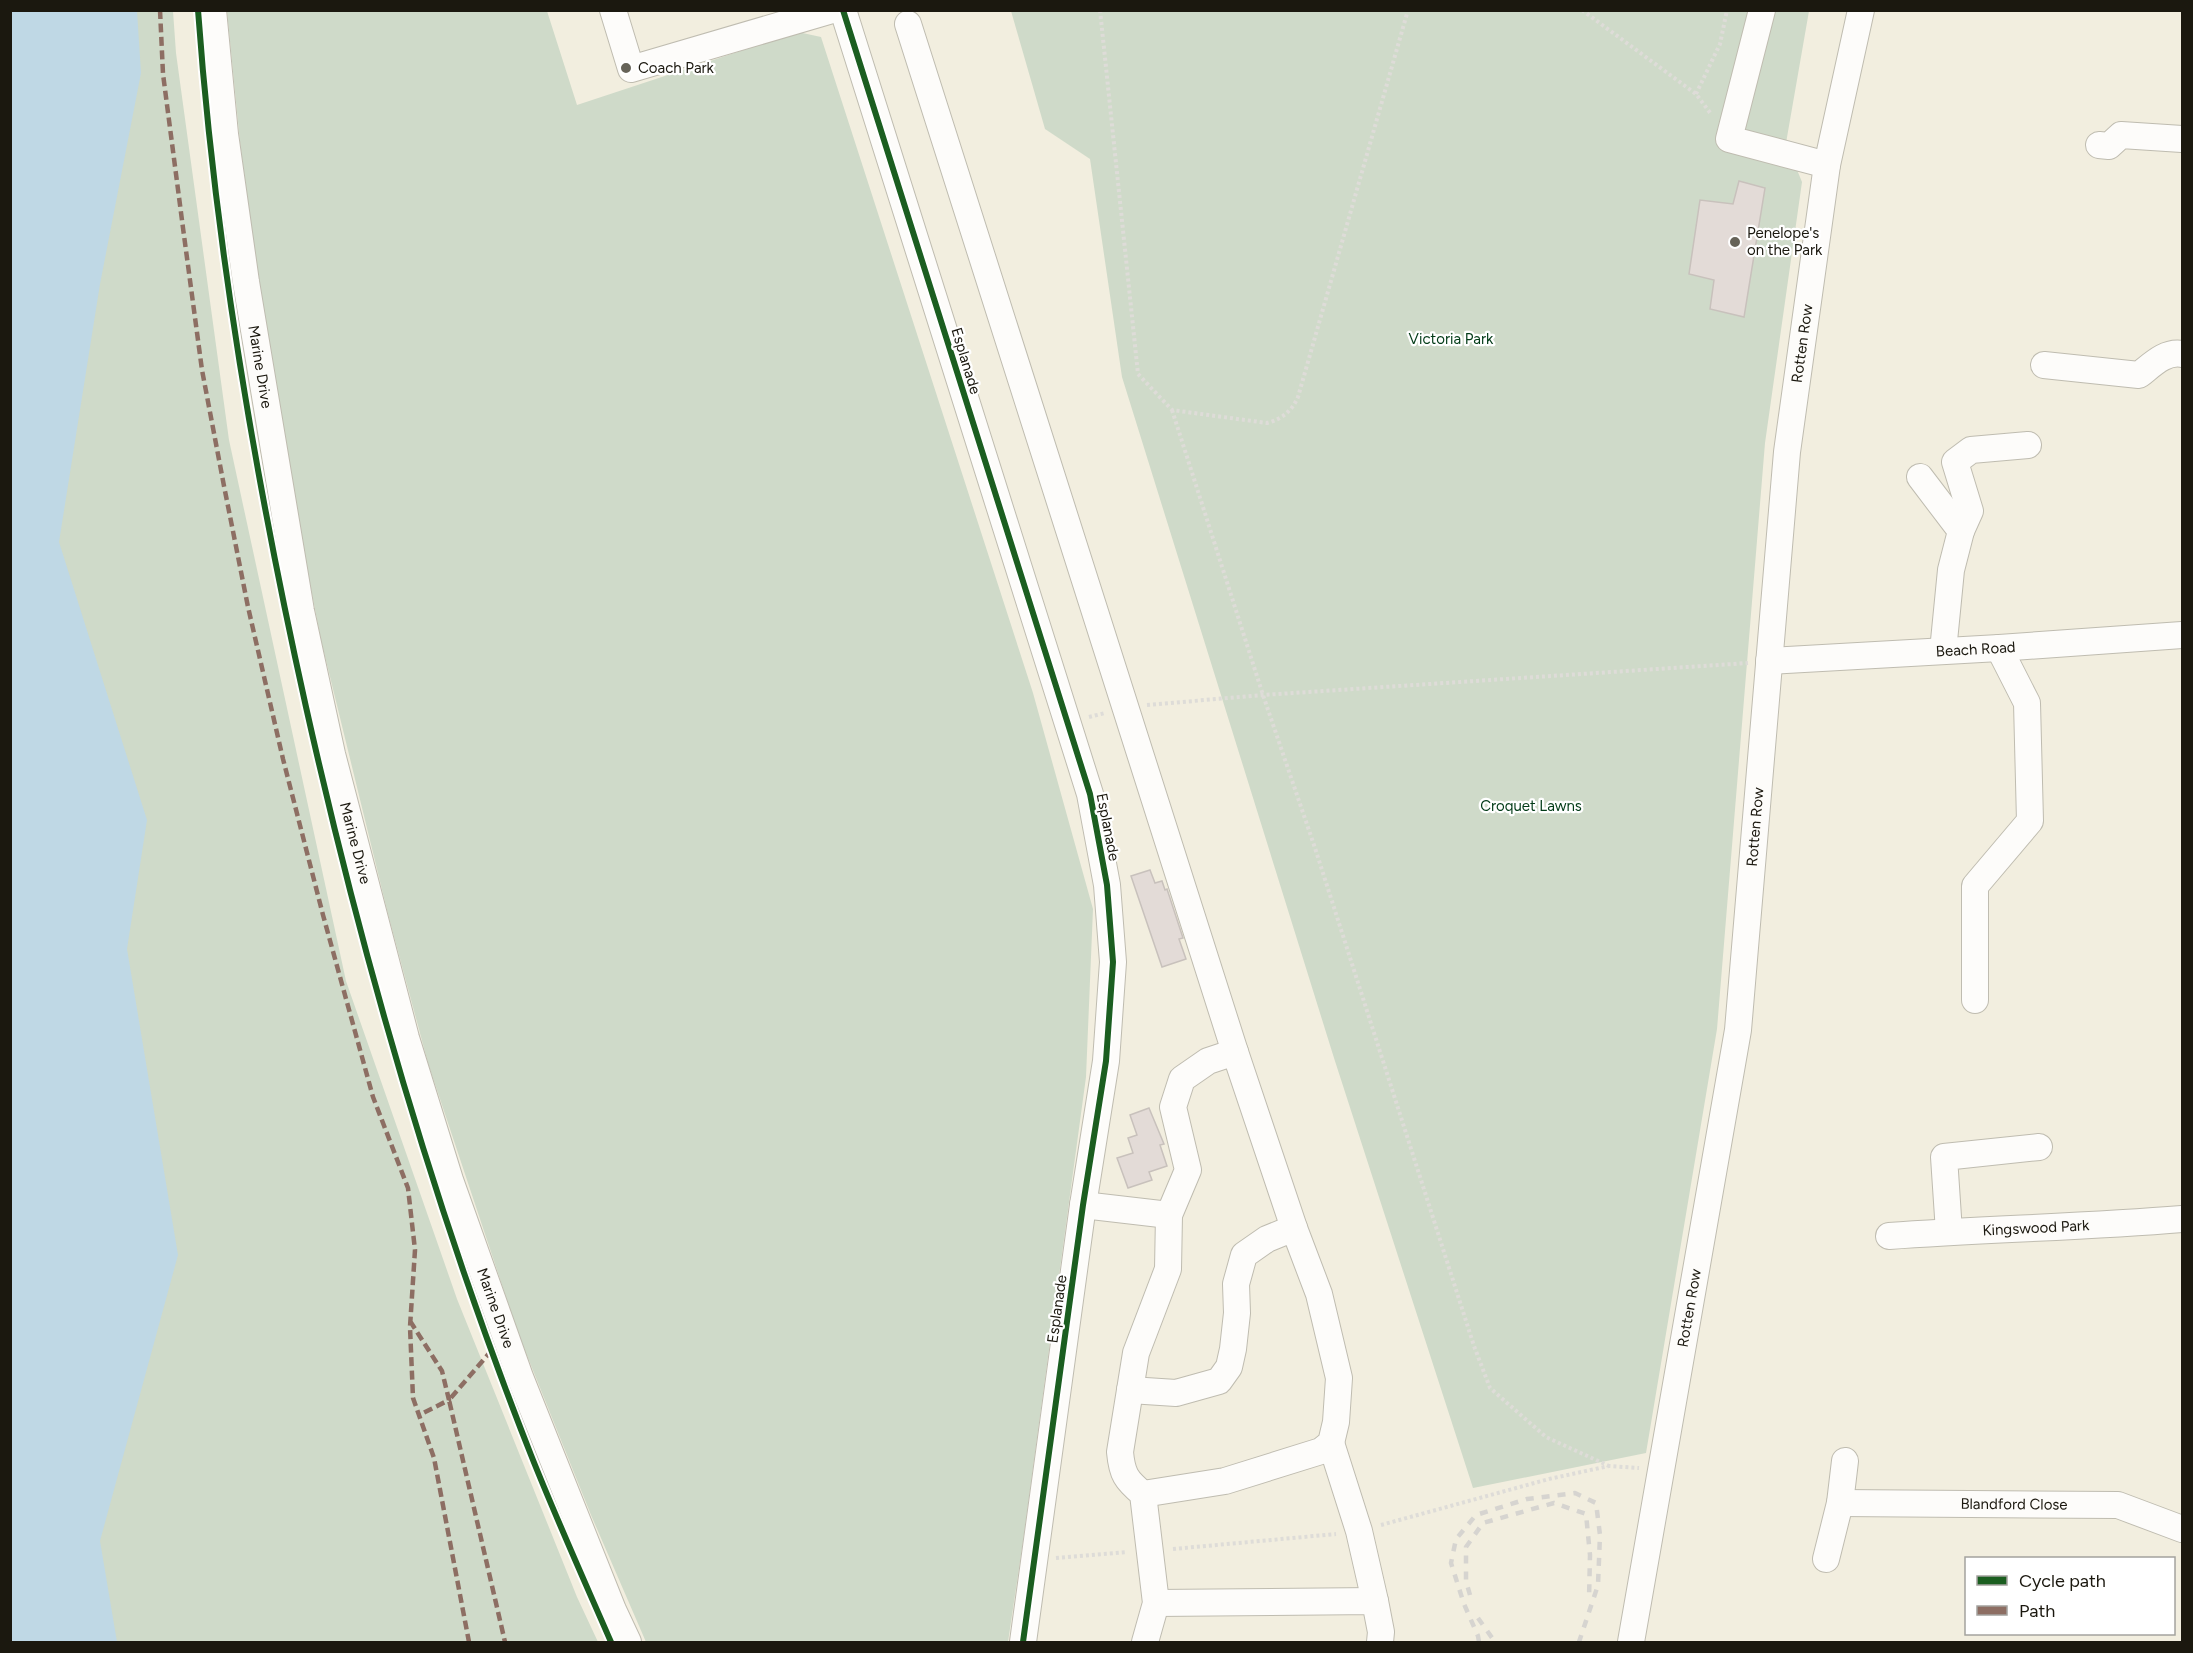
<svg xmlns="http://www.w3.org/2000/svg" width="2193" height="1653" font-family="Figtree,sans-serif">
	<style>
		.green { fill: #cfdac9 }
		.water { fill: #bfd8e5 }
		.building { fill: #e3dbd7; stroke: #c8c1bc; stroke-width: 1.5 }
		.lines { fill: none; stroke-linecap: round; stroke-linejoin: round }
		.minor-casing { stroke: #bfbcb0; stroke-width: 28 }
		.path { stroke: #dedcd8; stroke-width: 4; stroke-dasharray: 3 3; stroke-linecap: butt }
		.minor { stroke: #fdfcfa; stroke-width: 26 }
		.rail { stroke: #d6d4d0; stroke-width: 4.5; stroke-dasharray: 8 8; stroke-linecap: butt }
		.quiet { stroke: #8d6e63; stroke-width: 4.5; stroke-dasharray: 9 4.5; stroke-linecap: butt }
		.cycleway-casing { stroke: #fff; stroke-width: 10 }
		.cycleway { stroke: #1b5e20; stroke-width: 6 }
		.poi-dot { fill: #666358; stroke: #fff; stroke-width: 2 }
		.labels { text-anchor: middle; stroke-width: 4.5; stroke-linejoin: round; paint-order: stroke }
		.poi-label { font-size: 15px; fill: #1b180f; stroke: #fff; text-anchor: start }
		.park-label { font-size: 15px; fill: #023b17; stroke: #fff }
		.street-label { font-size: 15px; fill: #1b180f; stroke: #fff }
	</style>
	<rect width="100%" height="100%" fill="#f2eedf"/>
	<path class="green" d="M11 11H173L176 53 229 440 346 981 457 1299 577 1597 598 1642H11Z
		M227 11H547L577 105 798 32 821 37 1033 693 1093 909 1086 1077 1023 1541 1008 1642H646L591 1515 518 1333 428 1063 388 914 321 640 274 399 240 142Z
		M1011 11H1809L1786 143 1802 182 1765 443 1717 1029 1646 1453 1473 1488 1334 1058 1122 377 1090 159 1045 129Z"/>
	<path class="water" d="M11 10 137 11 141 73 100 284 59 542 147 820 127 949 178 1255 100 1541 117 1642H11Z"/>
	<path class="building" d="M1739 181 1765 188 1744 317 1710 309 1714 280 1689 274 1700 200 1733 204Z
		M1150 870 1155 883 1162 881 1165 890 1167 889 1183 938 1179 939 1186 959 1162 967 1131 876Z
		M1149 1108 1164 1144 1160 1145 1167 1166 1149 1172 1152 1180 1128 1188 1117 1158 1133 1153 1128 1138 1137 1135 1130 1115Z"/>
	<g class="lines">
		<g class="minor-casing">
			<g id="minor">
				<path id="s1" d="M213 10 225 134 246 282 301 611 332 754 406 1038 450 1180 520 1377 613 1610 628 1642"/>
				<path d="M613 10 631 69 832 10"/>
				<path d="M843 10 1090 794 1107 885 1113 962 1106 1061 1083 1205 1023 1642"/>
				<path d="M1762 10 1729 139 1827 165"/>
				<path d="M908 24 1235 1052 1294 1228"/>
				<path d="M2099 145 2109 146 2121 135 2182 139"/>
				<path d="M2044 365 2139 375C2152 365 2165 351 2182 354"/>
				<path d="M1920 477 1961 531 1951 570 1943 651"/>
				<path d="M1961 531 1970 511 1955 462 1971 450 2028 445"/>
				<path id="s2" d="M1769 661 1999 648 2182 635"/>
				<path d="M1975 1000V886L2030 821 2027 703 1999 648"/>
				<path d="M1083 1205 1169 1215"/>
				<path d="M1949 1232 1944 1157 2039 1147"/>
				<path id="s3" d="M1889 1236C1987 1229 2085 1227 2182 1219"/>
				<path d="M1130 1390 1176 1393 1219 1381 1229 1367 1233 1349 1237 1313 1236 1284 1244 1255 1267 1239 1294 1228 1319 1294 1339 1378 1336 1422 1331 1443 1321 1451 1225 1481 1143 1494"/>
				<path d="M1331 1443 1359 1531 1375 1601"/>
				<path id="s4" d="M1840 1503 2118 1505 2182 1529"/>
				<path d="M1826 1559 1840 1503 1845 1461"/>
				<path d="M1156 1603 1375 1601 1381 1632 1380 1642"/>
				<path d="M1145 1642 1156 1603 1143 1494C1126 1480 1122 1474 1120 1452L1136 1353 1168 1269 1169 1215 1188 1170 1173 1107 1182 1079 1208 1061 1235 1052"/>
				<path id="s5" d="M1631 1642 1738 1030 1787 452 1827 165 1861 10"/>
			</g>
		</g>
		<path class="path" d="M1100 10 1138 374 1172 410 1267 423C1282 419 1292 411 1298 397L1408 10
			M1582 10 1696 94 1711 114
			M1696 94 1720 44 1727 10
			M1172 410 1263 695 1315 848 1474 1346 1490 1388 1546 1437 1609 1466
			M1147 705 1263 695 1748 663
			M1089 717 1105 713
			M1381 1525 1549 1479 1609 1466 1639 1468
			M1173 1549 1336 1534
			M1056 1558 1127 1552"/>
		<use href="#minor" class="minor"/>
		<path class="rail" d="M1470 1595 1466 1581V1547L1483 1523 1554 1503 1586 1514 1590 1555 1589 1600
			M1478 1618 1495 1642
			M1479 1642 1478 1636 1464 1604 1451 1563 1456 1539 1476 1515 1527 1499 1575 1493 1596 1503 1600 1535 1598 1585 1579 1642"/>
		<path class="quiet" d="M160 10 163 74 183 228 202 370 224 486 248 607 283 759 323 915 373 1097 408 1188 415 1250 410 1327 413 1398 434 1458 469 1642
			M410 1321 442 1371 449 1400 419 1415
			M492 1350 449 1400 505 1642"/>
		<g class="cycleway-casing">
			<path id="cycleway" d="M198 10C215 245 255 478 306 707 363 961 435 1212 531 1455 556 1518 584 1580 611 1642
				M843 10 1090 794 1107 885 1113 962 1106 1061 1083 1205 1023 1642"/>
		</g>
		<use href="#cycleway" class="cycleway"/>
	</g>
	<g class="poi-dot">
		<circle cx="626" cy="68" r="6"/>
		<circle cx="1735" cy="242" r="6"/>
	</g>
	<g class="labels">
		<g class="poi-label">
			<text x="638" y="73">Coach Park</text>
			<text x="1747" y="238">Penelope's<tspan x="1747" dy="17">on the Park</tspan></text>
		</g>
		<g class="park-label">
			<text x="1451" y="344">Victoria Park</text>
			<text x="1531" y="811">Croquet Lawns</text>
		</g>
		<g class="street-label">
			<text dy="5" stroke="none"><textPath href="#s5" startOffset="1311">Rotten Row</textPath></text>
			<text transform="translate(966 361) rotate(73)" y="5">Esplanade</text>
			<text dy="5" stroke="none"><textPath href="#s1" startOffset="360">Marine Drive</textPath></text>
			<text dy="5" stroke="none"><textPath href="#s2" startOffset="207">Beach Road</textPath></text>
			<text transform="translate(1108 827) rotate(79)" y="5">Esplanade</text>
			<text dy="5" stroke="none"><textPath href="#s5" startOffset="825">Rotten Row</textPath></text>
			<text dy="5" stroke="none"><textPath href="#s1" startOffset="846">Marine Drive</textPath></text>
			<text dy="5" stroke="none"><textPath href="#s3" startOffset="147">Kingswood Park</textPath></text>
			<text dy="5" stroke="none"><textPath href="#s1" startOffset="1332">Marine Drive</textPath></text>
			<text transform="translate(1057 1309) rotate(-82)" y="5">Esplanade</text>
			<text dy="5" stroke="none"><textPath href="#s5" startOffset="339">Rotten Row</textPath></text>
			<text dy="5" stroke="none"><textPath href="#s4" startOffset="174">Blandford Close</textPath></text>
		</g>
	</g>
	<rect width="2193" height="1653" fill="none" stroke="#1b180f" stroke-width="24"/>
	<rect x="1965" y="1557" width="210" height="78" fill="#ffffff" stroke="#a4a39f" stroke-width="1.5"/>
	<rect x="1977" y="1576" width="30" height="9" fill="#1b5e20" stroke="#a4a39f" stroke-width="1.5"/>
	<text x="2019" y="1587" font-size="18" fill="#1b180f">Cycle path</text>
	<rect x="1977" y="1606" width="30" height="9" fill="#8d6e63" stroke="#a4a39f" stroke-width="1.5"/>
	<text x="2019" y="1617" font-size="18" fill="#1b180f">Path</text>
</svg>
